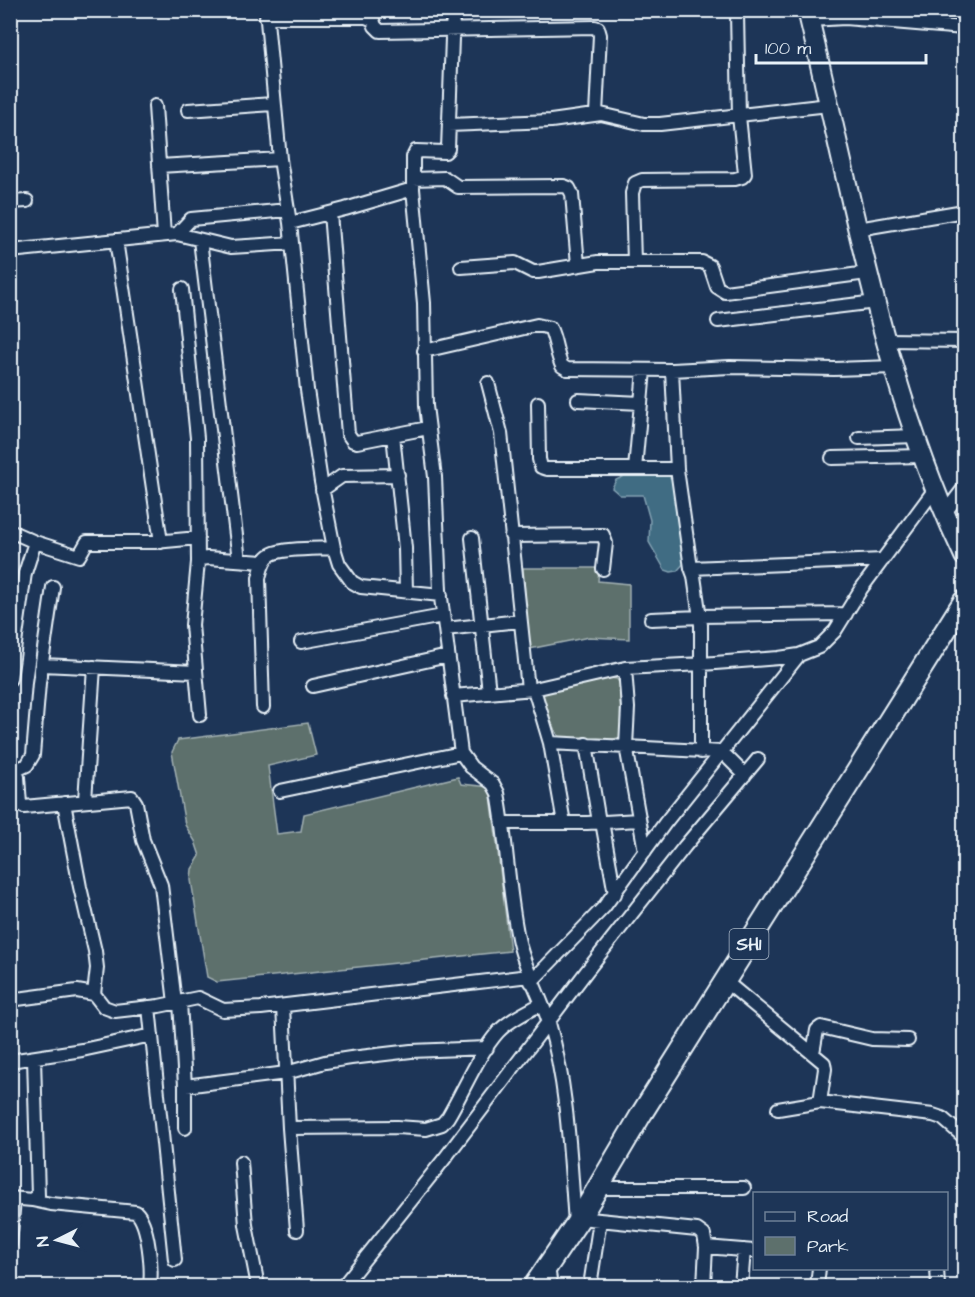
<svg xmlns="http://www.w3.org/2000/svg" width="975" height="1297" font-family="'Architects Daughter',sans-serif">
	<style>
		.green { fill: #5d706c; stroke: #a2b0b2; stroke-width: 1.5 }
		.water { fill: #406c83; stroke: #83a1b2; stroke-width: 1.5 }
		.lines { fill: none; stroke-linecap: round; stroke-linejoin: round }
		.street-casing { stroke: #e8f1f8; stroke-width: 16 }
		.secondary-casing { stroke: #e8f1f8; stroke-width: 22 }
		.primary-casing { stroke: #e8f1f8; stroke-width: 24 }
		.street { stroke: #1d3557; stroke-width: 12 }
		.secondary { stroke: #1d3557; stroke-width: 18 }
		.primary { stroke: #1d3557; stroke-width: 20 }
		.labels { text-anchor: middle; stroke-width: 4.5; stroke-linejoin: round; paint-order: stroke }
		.shield { fill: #1d3557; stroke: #abb9c8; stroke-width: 1.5 }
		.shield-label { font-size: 18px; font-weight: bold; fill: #e8f1f8 }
	</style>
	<rect width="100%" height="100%" fill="#1d3557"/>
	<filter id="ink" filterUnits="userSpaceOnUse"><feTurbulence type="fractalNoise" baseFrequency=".0167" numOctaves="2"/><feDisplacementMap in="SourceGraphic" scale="12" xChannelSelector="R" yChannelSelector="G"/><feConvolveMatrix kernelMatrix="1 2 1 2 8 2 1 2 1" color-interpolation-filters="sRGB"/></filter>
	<g filter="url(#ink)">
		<path class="green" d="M523 568H599L598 581 629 584V639L589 637 529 649Z
			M610 678 617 679 620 684 621 737C609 741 569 745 559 736 552 730 544 702 540 692Z
			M308 723 316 755 268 766 277 834 301 831 304 814 458 777 461 784 490 787 510 951 217 982 207 977 191 880 192 869 200 856 195 841 185 825 172 752 178 740Z"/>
		<path class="water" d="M631 473H666L675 482 685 562 677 571 671 572 665 570 649 542 650 520 643 495H620L612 488 616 480Z"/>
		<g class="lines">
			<g class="street-casing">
				<path id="street" d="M266 10 280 159 290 223 307 390 321 482 334 548 339 564 352 582 361 587 441 595
					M453 10 448 149 445 152 416 151 413 157V189L424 303 426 406 435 477 440 590 461 753 471 767 493 784 498 793C507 841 508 890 518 938 524 969 540 994 549 1023 568 1087 570 1157 575 1223
					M266 17H366L373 20 375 26 380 31 595 27 598 28 600 35 596 114
					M810 20 845 18 964 28
					M155 106 164 235
					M188 110 273 104
					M449 125 551 121 601 114 644 124H660L829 105
					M159 166 280 159
					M413 179 445 178 458 187 564 186 569 188 572 194 578 265
					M10 202 27 201
					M330 213 348 434 353 441 357 442 428 428
					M290 223 345 209 413 189
					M858 229 964 211
					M177 234 191 219 288 210
					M116 240 161 542
					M200 240 239 560
					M10 251 177 234 231 247 292 243
					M634 262 632 193 635 183 642 180 735 179 742 177 745 174 739 116 737 13
					M461 267 515 263 533 272H538L598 262H702L710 266 717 287 725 292 867 273
					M182 289 197 438 198 562
					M718 321 876 302
					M887 340 964 341
					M424 351 537 325 550 328C556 340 556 354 562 366L567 369 672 370
					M488 383 501 433 528 689
					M578 400 641 403
					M538 403 539 459 541 467 547 469H677
					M393 435 405 548 406 591
					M859 438 916 436
					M832 458 923 456
					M635 469 644 370
					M322 490 342 476 398 475
					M944 514 964 488
					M10 531 35 542 79 556 87 542H155L198 538
					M511 536 603 535 606 543 603 569
					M472 538 489 692
					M691 568 883 560
					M700 616 846 614
					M651 619 700 617
					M445 629 520 621
					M301 642 443 616
					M42 665 196 672
					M625 668 628 708 626 746 645 851
					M10 679 25 573 35 542
					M313 686 448 656
					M534 689 550 743 564 823
					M453 696 534 689 625 668 702 664 779 658 799 655 819 647 835 631 861 589 935 489
					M263 707 259 578C261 570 263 558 272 554 283 548 320 549 334 548
					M200 715 192 625 198 562 200 559 208 558 263 562
					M550 743 722 752 745 775
					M586 744 599 822
					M701 752V625L694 576 691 568 677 469 672 370 730 367 834 369 894 367
					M10 768 16 770 18 777 20 804 24 807 132 797 136 803 143 840 161 885 175 1003
					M16 770 27 765 33 755 39 683 53 587
					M280 791 461 753
					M85 800 94 667
					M64 803 80 887 95 951 97 968 94 994
					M602 822 615 894
					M503 823H587L639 820
					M725 981 824 1063 825 1069 820 1102
					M531 982 604 907 665 823 799 655
					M10 1000 77 991 94 994 104 1007 115 1011 159 1006 198 998 223 1010 261 1008 529 976
					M180 1002 185 1086V1128
					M283 1006 289 1128 297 1230
					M149 1007 175 1260
					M813 1053 817 1030 821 1027 872 1039 908 1040
					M10 1061 82 1050 152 1035
					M185 1086 286 1073 325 1062 351 1058 411 1051 487 1048
					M778 1109 820 1102 933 1115 942 1118 964 1137
					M289 1128 397 1127 426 1129 442 1124 448 1117C463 1092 479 1053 498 1032 509 1020 527 1012 541 1004
					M241 1162 246 1225 258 1286
					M598 1188H744
					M10 1198 32 1200 38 1196 34 1058
					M32 1200 51 1204 136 1212C149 1224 152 1269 150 1286
					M580 1218 697 1230 704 1235 706 1247
					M10 1245 14 1199
					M548 1267 551 1286
					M937 1268 938 1286
					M343 1286 445 1158 586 972 685 846 758 759
					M590 1286 600 1220
					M704 1286 706 1247 754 1251
					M741 1286 744 1250
					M817 1286 819 1268"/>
			</g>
			<g class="secondary-casing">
				<path id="secondary" d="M807 10C852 194 882 384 964 556"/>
			</g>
			<g class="primary-casing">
				<path id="primary" d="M534 1286 580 1218 642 1113 964 601"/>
			</g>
			<use href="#street" class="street"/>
			<use href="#secondary" class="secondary"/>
			<use href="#primary" class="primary"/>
		</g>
	</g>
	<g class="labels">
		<rect class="shield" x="729.5" y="929" width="39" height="30" rx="4.5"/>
		<g class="shield-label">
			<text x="749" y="950">SH1</text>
		</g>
	</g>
	<rect width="975" height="1297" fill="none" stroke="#1d3557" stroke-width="36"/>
	<rect x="18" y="18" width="939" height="1261" fill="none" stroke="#e8f1f8" stroke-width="2" filter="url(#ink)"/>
	<rect x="753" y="1192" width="195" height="78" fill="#1d3557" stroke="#6e8097" stroke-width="1.5"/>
	<rect x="765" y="1212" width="30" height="9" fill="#1d3557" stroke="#6e8097" stroke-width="1.5"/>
	<text x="807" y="1222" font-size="18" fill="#e8f1f8">Road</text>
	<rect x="765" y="1237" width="30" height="18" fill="#5d706c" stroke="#6e8097" stroke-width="1.5"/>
	<text x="807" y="1252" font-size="18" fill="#e8f1f8">Park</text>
	<g transform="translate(57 1240) rotate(264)" stroke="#1d3557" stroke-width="4.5" paint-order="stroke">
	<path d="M0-4.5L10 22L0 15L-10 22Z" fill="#e8f1f8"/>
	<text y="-9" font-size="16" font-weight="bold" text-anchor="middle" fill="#e8f1f8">N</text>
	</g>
	<path d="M756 54v9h170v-9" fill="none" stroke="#e8f1f8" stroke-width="3"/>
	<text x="765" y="54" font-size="18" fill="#e8f1f8" stroke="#1d3557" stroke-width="4.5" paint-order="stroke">100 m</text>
</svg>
